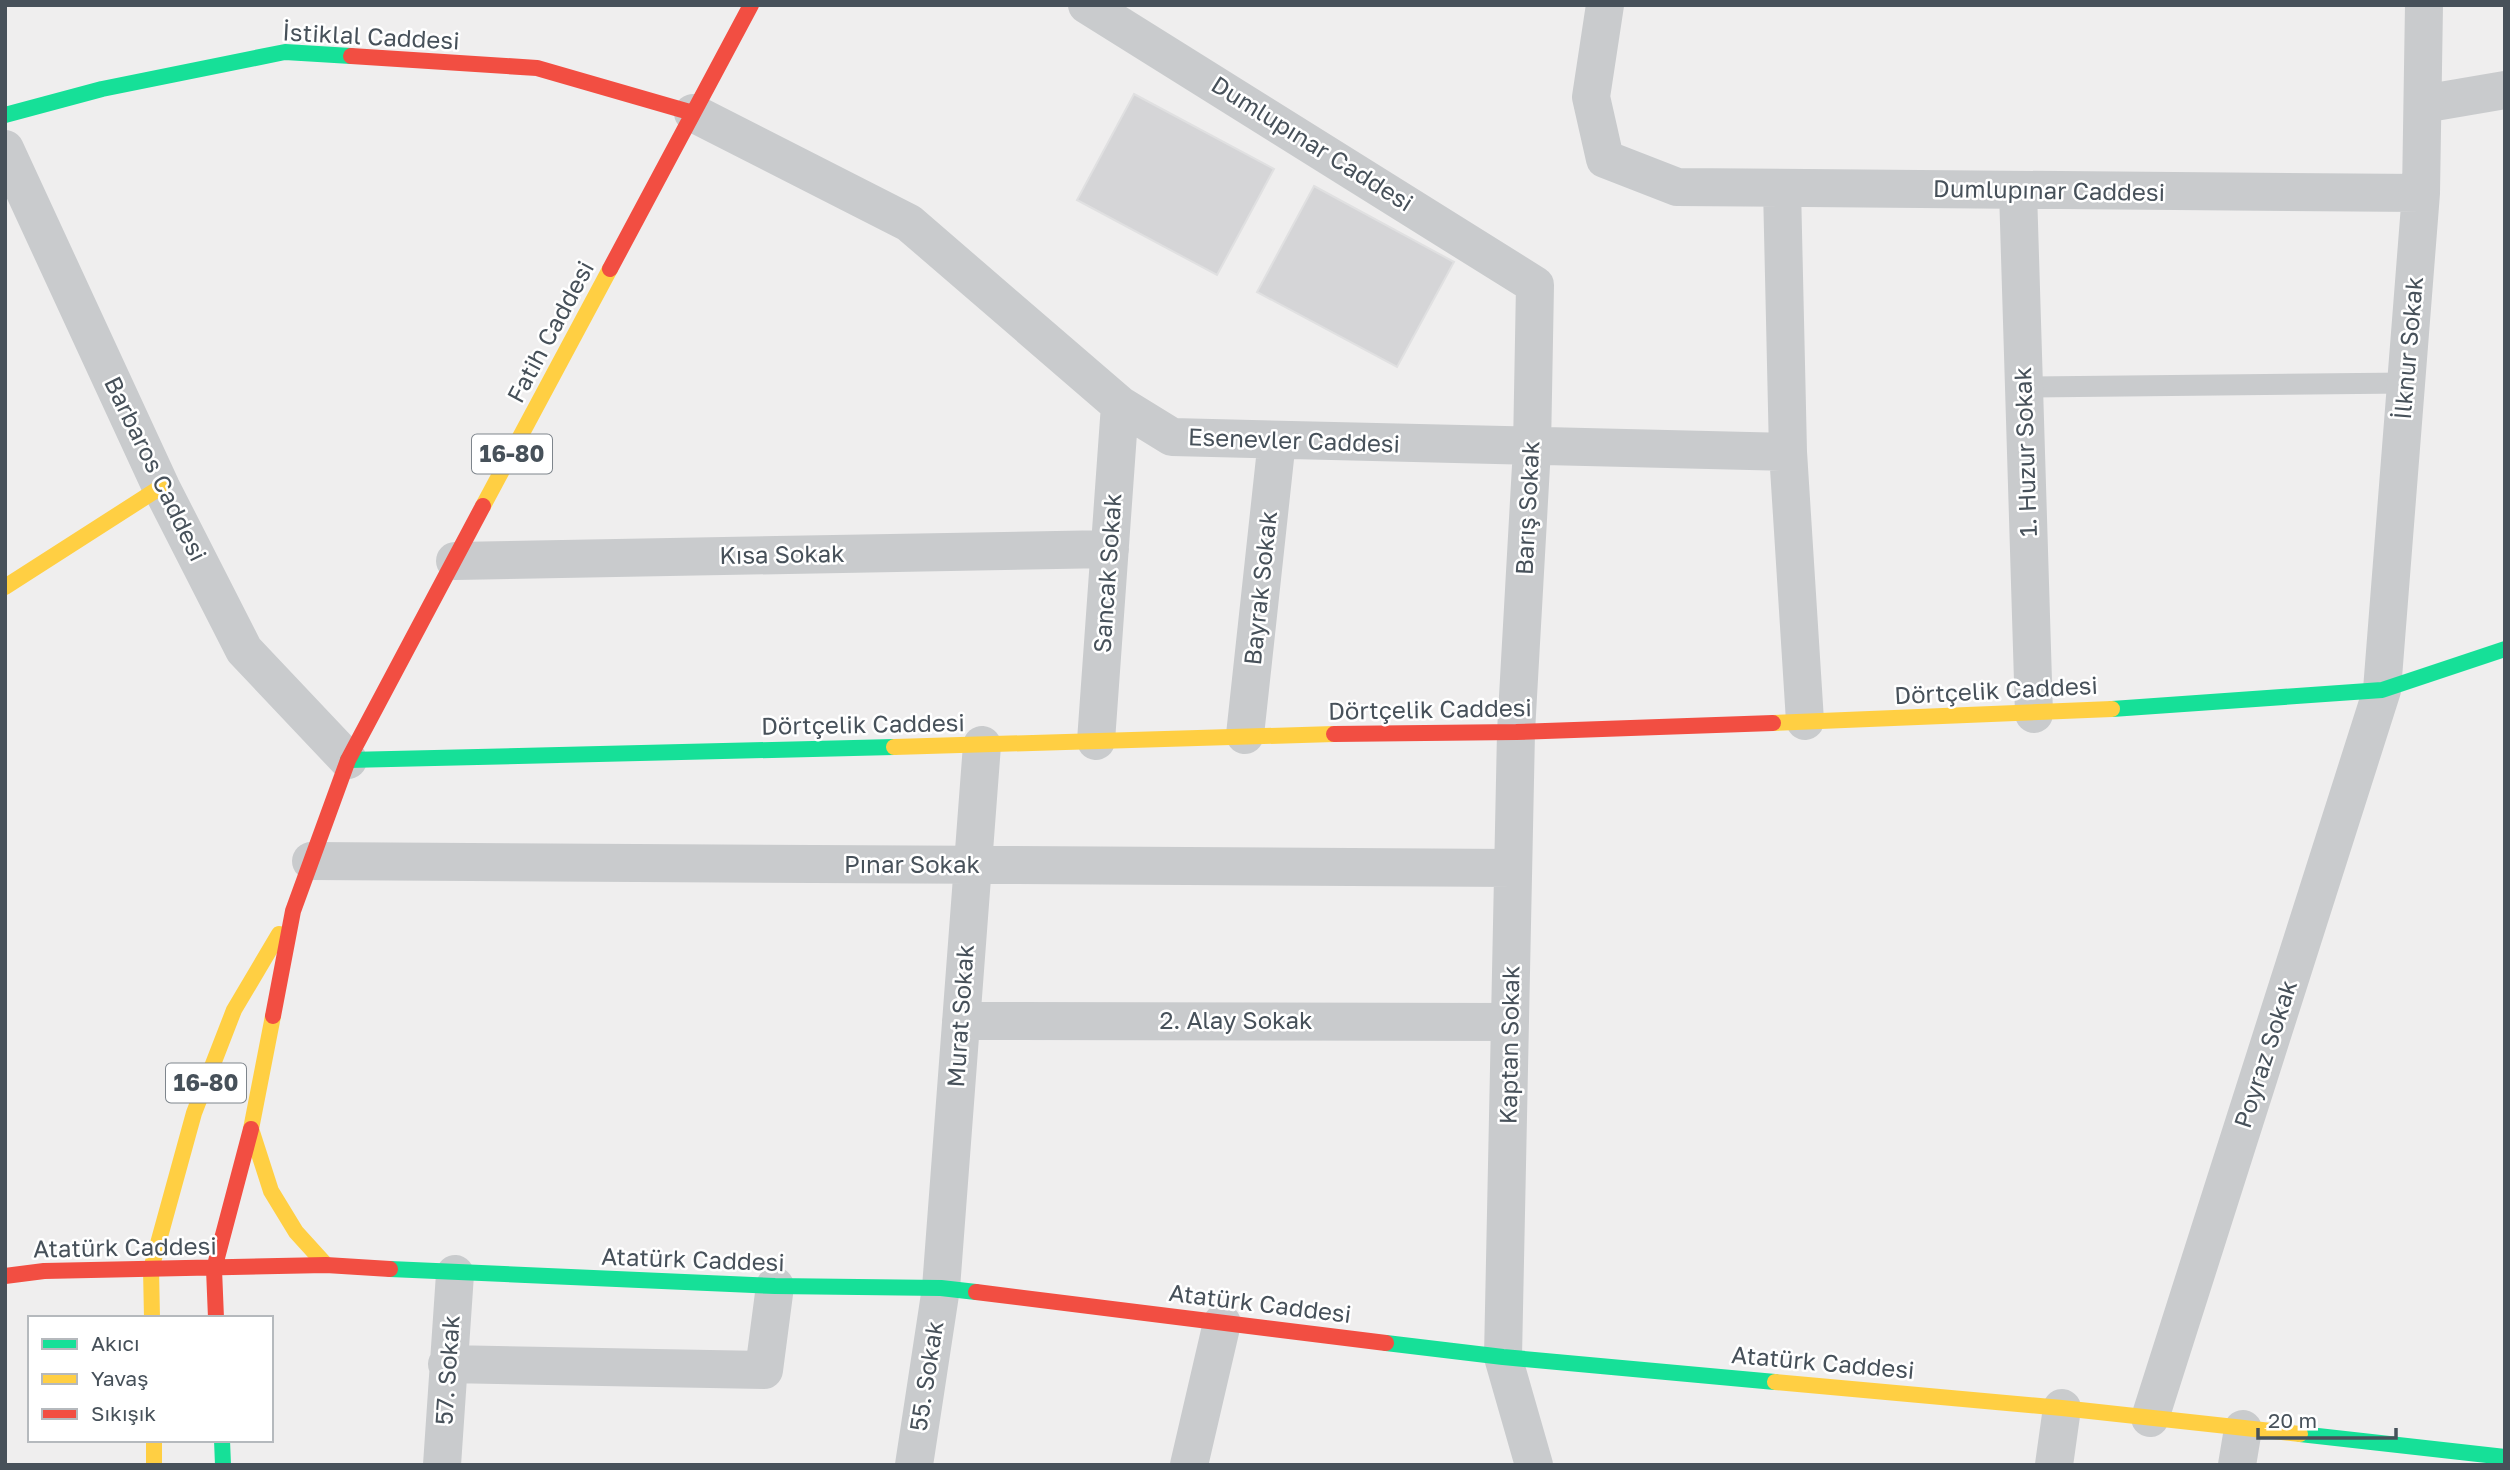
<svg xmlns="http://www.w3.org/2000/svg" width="2510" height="1470" font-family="'Golos Text',sans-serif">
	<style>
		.building { fill: #d5d5d7; stroke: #e0e0e1; stroke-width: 2 }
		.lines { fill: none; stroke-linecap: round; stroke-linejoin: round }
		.lane { stroke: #c9cbcd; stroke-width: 21 }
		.street { stroke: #c9cbcd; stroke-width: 38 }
		.fast { stroke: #16e098; stroke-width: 16 }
		.slow { stroke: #ffcf43; stroke-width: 16 }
		.jam { stroke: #f24e42; stroke-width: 16 }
		.labels { text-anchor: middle; stroke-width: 5; stroke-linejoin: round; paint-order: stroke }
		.shield { fill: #fff; stroke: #7e858c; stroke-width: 2 }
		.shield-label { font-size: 23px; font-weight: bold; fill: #47515a }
		.street-label { font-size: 24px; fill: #47515a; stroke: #fff }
	</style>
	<rect width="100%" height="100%" fill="#efeeee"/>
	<path class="building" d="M1134 94 1274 169 1217 275 1077 200Z
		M1314 186 1454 262 1397 367 1257 292Z"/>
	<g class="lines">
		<path class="lane" d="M2024 387 2406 383"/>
		<path class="street" d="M1087 5 1535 285 1532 448 1516 732 1503 1357 1534 1465
			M1605 5 1591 97 1605 159 1677 187 2421 193
			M2423 104 2505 90
			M693 113 909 223 1120 405 1172 437 1788 452
			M5 149 161 487 244 650 348 760
			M1782 188 1788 452 1805 721
			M2018 191 2034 714
			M455 561 1110 549
			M1245 735 1277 440
			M1096 741 1120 405
			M311 861 1513 868
			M961 1021 1510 1022
			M447 1364 764 1370 775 1286
			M2150 1418 2382 690 2421 193 2424 5
			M442 1465 455 1274
			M914 1465 941 1288 982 745
			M1189 1465 1222 1323
			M2054 1465 2062 1408
			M2237 1465 2243 1429"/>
		<path class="fast" d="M5 115 102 89 285 52 351 56
			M2112 709 2382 690 2505 649
			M348 760 894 747
			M390 1269 775 1286 941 1288 976 1292
			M1386 1343 1503 1357 1775 1382
			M2300 1434 2505 1457
			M222 1440 223 1465"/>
		<path class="slow" d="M483 506 610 269
			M5 587 161 487
			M1773 723 2112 709
			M894 747 1334 734
			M273 1016 251 1129 271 1191 296 1232 326 1265
			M152 1318 151 1269 194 1113 234 1010 279 934
			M1775 1382 2062 1408 2300 1434
			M154 1440V1465"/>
		<path class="jam" d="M351 56 537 68 693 113
			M610 269 751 5
			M1334 734 1516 732 1773 723
			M273 1016 293 911 348 760 483 506
			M5 1276 44 1271 326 1265 390 1269
			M976 1292 1386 1343
			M216 1318 214 1269 251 1129"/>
	</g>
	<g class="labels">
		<g class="shield">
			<rect x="472" y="434.5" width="80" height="39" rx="5"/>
			<rect x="166" y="1063.5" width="80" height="39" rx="5"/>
		</g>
		<g class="shield-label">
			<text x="512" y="462">16-80</text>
			<text x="206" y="1091">16-80</text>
		</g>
		<g class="street-label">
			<text transform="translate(371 37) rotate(3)" y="8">İstiklal Caddesi</text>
			<text transform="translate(1312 144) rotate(32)" y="8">Dumlupınar Caddesi</text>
			<text transform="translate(2049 191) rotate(1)" y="8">Dumlupınar Caddesi</text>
			<text transform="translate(551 332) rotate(-62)" y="8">Fatih Caddesi</text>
			<text transform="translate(2409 348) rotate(-85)" y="8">İlknur Sokak</text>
			<text transform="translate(1294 441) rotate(2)" y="8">Esenevler Caddesi</text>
			<text transform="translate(2026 452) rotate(-92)" y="8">1. Huzur Sokak</text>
			<text transform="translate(155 469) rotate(64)" y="8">Barbaros Caddesi</text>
			<text transform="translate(1528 508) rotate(-87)" y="8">Barış Sokak</text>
			<text transform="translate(782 555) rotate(-1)" y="8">Kısa Sokak</text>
			<text transform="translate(1108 573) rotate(-86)" y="8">Sancak Sokak</text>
			<text transform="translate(1261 588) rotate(-84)" y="8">Bayrak Sokak</text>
			<text transform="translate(1996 691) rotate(-3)" y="8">Dörtçelik Caddesi</text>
			<text transform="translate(1430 710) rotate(-1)" y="8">Dörtçelik Caddesi</text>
			<text transform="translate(863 725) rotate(-1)" y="8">Dörtçelik Caddesi</text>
			<text x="912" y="873">Pınar Sokak</text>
			<text transform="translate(961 1016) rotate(-86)" y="8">Murat Sokak</text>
			<text x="1236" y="1029">2. Alay Sokak</text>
			<text transform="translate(1510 1045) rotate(-89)" y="8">Kaptan Sokak</text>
			<text transform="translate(2266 1054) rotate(-72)" y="8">Poyraz Sokak</text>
			<text transform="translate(125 1248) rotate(-1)" y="8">Atatürk Caddesi</text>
			<text transform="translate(693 1260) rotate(2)" y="8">Atatürk Caddesi</text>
			<text transform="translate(1260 1304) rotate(7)" y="8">Atatürk Caddesi</text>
			<text transform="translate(1823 1363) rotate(5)" y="8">Atatürk Caddesi</text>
			<text transform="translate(448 1370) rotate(-86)" y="8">57. Sokak</text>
			<text transform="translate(927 1376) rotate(-81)" y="8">55. Sokak</text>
		</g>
	</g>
	<rect width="2510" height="1470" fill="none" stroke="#47515a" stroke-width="14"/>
	<rect x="28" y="1316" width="245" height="126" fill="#ffffff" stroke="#b5b9bd" stroke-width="2"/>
	<rect x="42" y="1339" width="35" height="10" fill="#16e098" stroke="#b5b9bd" stroke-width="2"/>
	<text x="91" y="1351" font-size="21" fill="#47515a">Akıcı</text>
	<rect x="42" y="1374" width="35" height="10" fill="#ffcf43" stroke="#b5b9bd" stroke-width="2"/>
	<text x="91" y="1386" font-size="21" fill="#47515a">Yavaş</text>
	<rect x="42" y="1409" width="35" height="10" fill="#f24e42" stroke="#b5b9bd" stroke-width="2"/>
	<text x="91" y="1421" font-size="21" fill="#47515a">Sıkışık</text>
	<path d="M2258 1428v10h138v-10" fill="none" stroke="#47515a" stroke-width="3.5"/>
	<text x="2268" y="1428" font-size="21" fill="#47515a" stroke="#ffffff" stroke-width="5" paint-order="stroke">20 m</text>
</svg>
